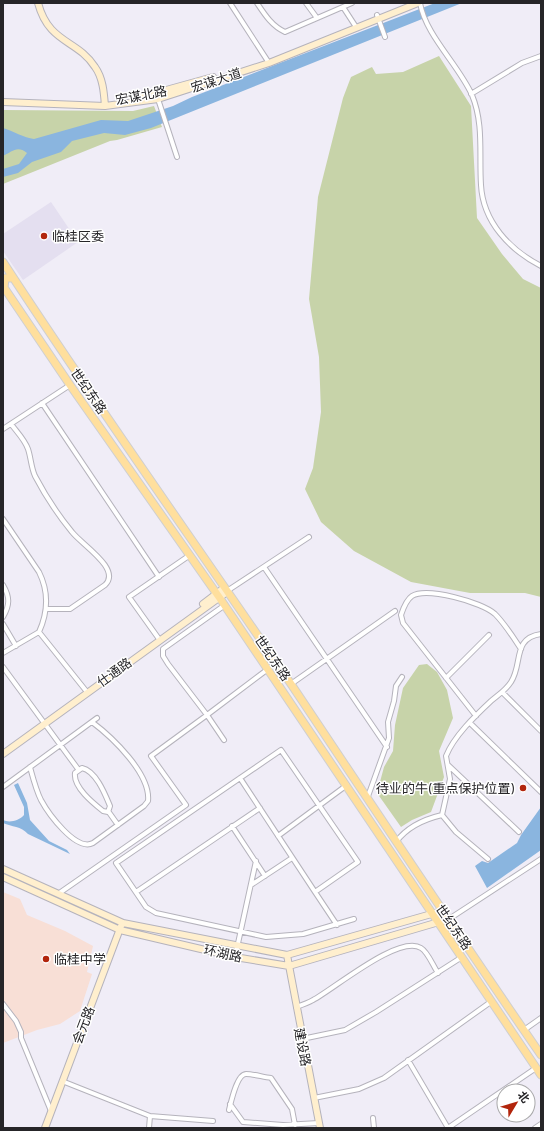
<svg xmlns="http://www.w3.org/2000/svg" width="544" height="1131" font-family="Overpass,'Noto Sans SC',sans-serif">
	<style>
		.built { fill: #e4dff0 }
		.education { fill: #f8dfd6 }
		.green { fill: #c7d3a9 }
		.water { fill: #8ab5df }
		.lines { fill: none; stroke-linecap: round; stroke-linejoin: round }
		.street-casing { stroke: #b5b3bc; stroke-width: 6 }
		.secondary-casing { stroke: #b5b3bc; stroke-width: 8 }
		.primary-casing { stroke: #cfcfd0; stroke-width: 9 }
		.street { stroke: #fff; stroke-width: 4 }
		.secondary { stroke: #ffefce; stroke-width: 6 }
		.primary { stroke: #ffdf9d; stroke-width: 7 }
		.poi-dot { fill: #b2250c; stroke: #fff; stroke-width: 1.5 }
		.labels { text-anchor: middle; stroke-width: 3; stroke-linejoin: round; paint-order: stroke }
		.street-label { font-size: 13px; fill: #262528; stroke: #fff }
		.poi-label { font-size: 13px; fill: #262528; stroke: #fff; text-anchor: start }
	</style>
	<rect width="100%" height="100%" fill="#f0edf7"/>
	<path class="built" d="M51 202 78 242 23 280 3 251V234Z"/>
	<path class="education" d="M3 892 20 899 27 915 65 931 93 946 87 972 92 974 80 1011 60 1024 37 1030 3 1043Z"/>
	<path class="green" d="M439 56 471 106 477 218 502 254 523 279 541 288V597L525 593H470L411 582 354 551 321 522 305 489 313 468 321 412 319 357 309 299 318 197 343 98 351 77 372 67 376 74 403 72Z
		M154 106 162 127 117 140 110 141 3 184V110L133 111Z
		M427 664 437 672 447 690 453 718 439 751 444 777 431 812 412 820 401 827 377 793 384 767 393 751 395 725 403 688 419 665Z"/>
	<path class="water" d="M435 3H462L151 128 125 135 104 133 72 141 61 152 32 162 18 173 3 177V169L19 164 27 153C17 145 12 152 3 156V128C13 131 24 138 34 139L101 120 128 121 173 106 192 97Z
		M18 783 27 803 30 820 49 841 67 850 70 854 28 834C21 826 12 827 3 823V820C9 823 19 821 24 815V807L14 785Z
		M541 807V850L487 888 475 866 482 861 488 863 517 843 521 835Z"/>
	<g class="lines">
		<g class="street-casing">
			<path id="street" d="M230 3 269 63
				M257 3C265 15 272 26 285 32L352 3
				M306 3 317 18
				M420 3C426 36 458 64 472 95 484 124 479 154 481 185 483 222 510 250 541 266
				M343 7 356 27
				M377 15 385 37
				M471 94 522 63 541 56
				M158 99 177 157
				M42 403 159 577
				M11 424C17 432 25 440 28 449 31 458 31 467 35 476 45 495 58 515 72 532 81 544 122 569 105 585L70 609H46
				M3 429 70 385
				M3 519 39 572C49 592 48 612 39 632L87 692
				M264 567 387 747
				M3 585C10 597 10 605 3 617
				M227 591 309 537
				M3 624 16 646
				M159 639 129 597 190 555
				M3 653 39 632
				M3 667 78 769
				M446 678 489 635
				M291 684 395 611
				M502 692 541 731
				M476 716 403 623 401 615C403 609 406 600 412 596 427 587 482 602 495 614 505 624 513 637 521 649
				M470 723 541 792
				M224 740 207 715 268 669
				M448 765 519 832
				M30 767C33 778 36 790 41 800 48 813 76 852 93 843L144 806 148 801C151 774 112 737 92 722
				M82 768C96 771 105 794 110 806L108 812 103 811C93 803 73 787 75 773Z
				M240 778 315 892
				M3 787 97 718
				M367 799 389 738 388 722 394 701 396 686 402 677
				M108 811 118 825
				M232 826 265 876
				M278 836 347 785
				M396 842C407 827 425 819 442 815
				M488 859 456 832 442 815 450 779 446 756C454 736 475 716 491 701 498 695 506 690 511 682 523 664 512 638 541 634
				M251 885 292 858
				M136 892 260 808
				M58 894 186 805 151 756 207 715 168 664 163 656V649L225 605
				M449 919 541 859
				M337 925 315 892 358 862 281 750 116 863 146 907 156 913 266 937 303 934 354 919
				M235 957 256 861
				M3 1004 16 1021 21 1032V1038L51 1111
				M296 1007C302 1005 308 1003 313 1000 334 989 399 934 421 948 428 952 433 966 438 973
				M524 1030 541 1018
				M302 1039 345 1030 376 1012 462 957
				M408 1060 448 1128
				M62 1081 150 1116 213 1121
				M314 1098 359 1089 384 1078 492 1001
				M230 1104 243 1122 283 1125 319 1123
				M229 1110C231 1102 237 1074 246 1074 253 1074 263 1077 271 1078L292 1109 295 1125
				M373 1118 374 1128
				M149 1128 150 1116
				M448 1128 536 1068
				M535 1128 541 1124"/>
		</g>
		<g class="secondary-casing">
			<path id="secondary" d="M38 3C49 44 77 39 95 67 103 78 104 93 105 106
				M141 97 213 77
				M3 102 105 106 158 99 269 63 418 3
				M203 604 224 588
				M3 754 227 592
				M3 869 123 923 287 955 442 911
				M3 877 120 930 235 957 289 966 449 919
				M287 955 320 1128
				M45 1128 121 926"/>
		</g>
		<g class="primary-casing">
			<path id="primary" d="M3 262C96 405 195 543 291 684 374 808 456 932 541 1055
				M3 286 70 385 219 597 541 1075
				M4 288 5 278H13"/>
		</g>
		<use href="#street" class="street"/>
		<use href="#secondary" class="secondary"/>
		<use href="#primary" class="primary"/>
	</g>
	<g class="poi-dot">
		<circle cx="44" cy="236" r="4"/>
		<circle cx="523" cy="788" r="4"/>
		<circle cx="46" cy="959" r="4"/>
	</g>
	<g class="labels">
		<g class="street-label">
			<text transform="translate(216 80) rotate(-18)" y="5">宏谋大道</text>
			<text transform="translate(141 95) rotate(-11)" y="5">宏谋北路</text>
			<text transform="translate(89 391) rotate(55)" y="5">世纪东路</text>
			<text transform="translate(273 658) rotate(55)" y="5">世纪东路</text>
			<text transform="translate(114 672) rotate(-36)" y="5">仕通路</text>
			<text transform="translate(454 927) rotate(55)" y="5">世纪东路</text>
			<text transform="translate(223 953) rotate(12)" y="5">环湖路</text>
			<text transform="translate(83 1025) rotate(-69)" y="5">会元路</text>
			<text transform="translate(303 1047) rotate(79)" y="5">建设路</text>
		</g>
		<g class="poi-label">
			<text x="52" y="241">临桂区委</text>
			<text x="515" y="793" text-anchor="end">待业的牛(重点保护位置)</text>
			<text x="54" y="964">临桂中学</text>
		</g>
	</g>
	<rect width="544" height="1131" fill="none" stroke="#262528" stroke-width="8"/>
	<g transform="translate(516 1103) rotate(52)"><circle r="19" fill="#ffffff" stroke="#a8a8a9"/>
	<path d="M0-3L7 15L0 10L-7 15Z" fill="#b2250c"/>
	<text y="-6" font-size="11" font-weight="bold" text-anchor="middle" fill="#262528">北</text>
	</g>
</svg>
